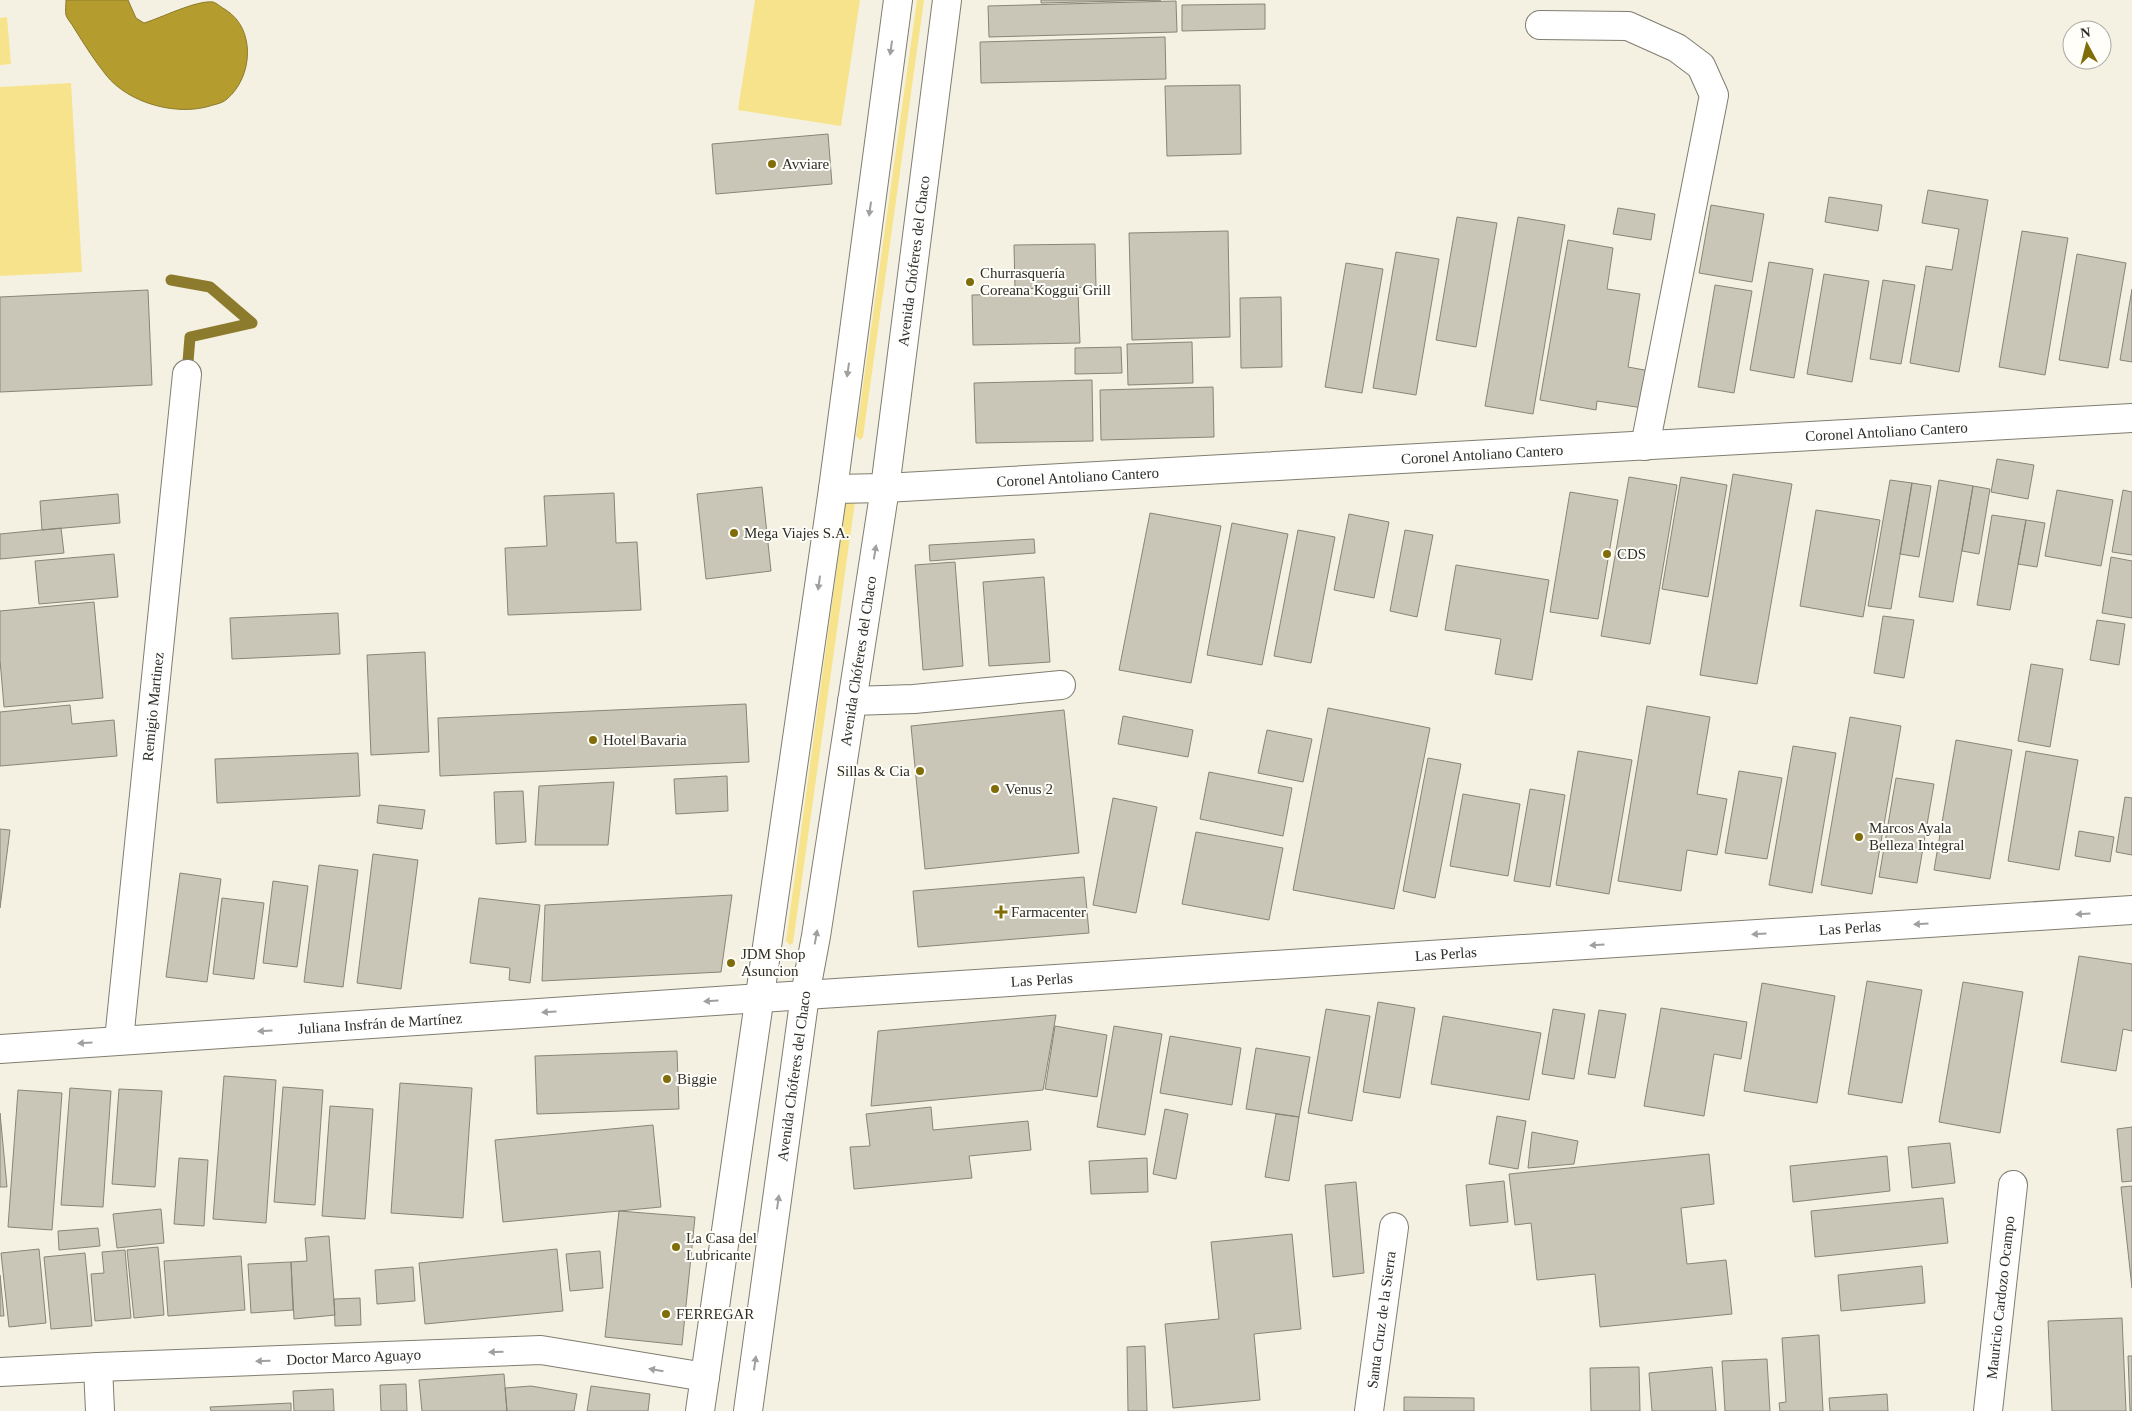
<svg xmlns="http://www.w3.org/2000/svg" width="2132" height="1411" font-family="'Times New Roman',serif">
	<style>
		.green { fill: #f7e38b }
		.water { fill: #b49c2f; stroke: #8c7b2d }
		.lines { fill: none; stroke-linecap: round; stroke-linejoin: round }
		.stream { stroke: #8c7b2d; stroke-width: 11 }
		.building { fill: #c9c6b7; stroke: #888577 }
		.minor-casing { stroke: #807d70; stroke-width: 30 }
		.major-casing { stroke: #807d70; stroke-width: 30 }
		.minor { stroke: #fff; stroke-width: 28 }
		.major { stroke: #fff; stroke-width: 28 }
		.oneway { fill: #a1a09e }
		.poi-dot { fill: #806d09; stroke: #fffef8; stroke-width: 2 }
		.labels { text-anchor: middle; stroke-width: 4; stroke-linejoin: round; paint-order: stroke }
		.poi-label { font-size: 15px; fill: #2e2d27; stroke: #fffef8; text-anchor: start }
		.street-label { font-size: 15px; fill: #2e2d27; stroke: #fffef8 }
	</style>
	<rect width="100%" height="100%" fill="#f4f1e2"/>
	<path class="green" d="M755 0H860L841 126 738 110Z
		M917 0H924L863 437 860 440 856 436Z
		M7 17 11 64 0 65V18Z
		M71 83 82 272 0 276V87Z
		M846 501 855 502 793 943 790 945 786 941Z"/>
	<path class="water" d="M66 0H128L136 18 144 23C161 18 196 0 213 2 217 3 222 8 226 10 256 29 253 77 227 99 224 102 218 104 213 105 179 117 129 104 106 75 94 60 84 44 74 28 72 24 67 19 66 15 65 11 66 4 66 0Z"/>
	<g class="lines">
		<path class="stream" d="M171 280 210 287 252 323
			M187 374 190 337 252 323"/>
	</g>
	<path class="building" d="M1041 0H1161L1041 3Z
		M1176 1 1177 32 989 37 988 6Z
		M1265 4V29L1182 31V5Z
		M1165 37 1166 79 981 83 980 42Z
		M1240 85 1241 154 1167 156 1165 86Z
		M828 134 832 184 716 194 712 144Z
		M1928 190 1988 200 1959 372 1910 363 1926 266 1952 270 1959 229 1922 223Z
		M1829 197 1882 205 1878 231 1825 222Z
		M1711 205 1764 214 1752 282 1699 273Z
		M1618 208 1655 214 1651 240 1613 234Z
		M1457 217 1497 223 1476 347 1436 340Z
		M1518 217 1565 225 1533 414 1485 406Z
		M1228 231 1230 337 1132 340 1129 233Z
		M2022 231 2068 238 2045 375 1999 367Z
		M1568 240 1613 248 1607 289 1640 294 1628 367 1650 371 1643 408 1597 401 1596 410 1540 400Z
		M1095 244 1096 287 1015 289 1014 245Z
		M1396 252 1439 259 1416 395 1373 388Z
		M2077 254 2126 263 2108 368 2059 360Z
		M1769 262 1813 269 1794 378 1750 370Z
		M1346 263 1383 269 1362 393 1325 387Z
		M1824 274 1869 281 1852 382 1807 374Z
		M1883 280 1915 285 1901 364 1870 359Z
		M1715 285 1752 291 1734 393 1698 387Z
		M2132 289V362L2120 360Z
		M148 290 152 385 0 392V297Z
		M1078 293 1080 343 973 345 972 295Z
		M1281 297 1282 367 1241 368 1240 298Z
		M1192 342 1193 383 1128 385 1127 344Z
		M1121 347 1122 373 1075 374V348Z
		M1092 380 1093 441 976 443 974 383Z
		M1213 387 1214 437 1101 440 1100 390Z
		M1997 459 2034 465 2028 499 1991 492Z
		M1733 474 1792 484 1757 684 1700 675Z
		M1629 477 1677 485 1650 644 1601 636Z
		M1681 477 1727 485 1708 597 1662 589Z
		M1890 480 1912 483 1891 609 1868 606Z
		M1939 480 1973 486 1953 602 1919 597Z
		M1912 483 1931 486 1919 557 1900 554Z
		M1973 486 1990 489 1979 554 1962 551Z
		M762 487 771 571 706 579 697 494Z
		M2057 490 2113 500 2101 566 2045 556Z
		M2123 490 2132 492V555L2112 552Z
		M1570 492 1618 500 1598 619 1550 612Z
		M614 493 616 543 637 542 641 610 508 615 505 548 547 546 544 496Z
		M118 494 120 523 42 530 40 501Z
		M1816 510 1880 520 1863 617 1800 606Z
		M1150 513 1221 526 1191 683 1119 670Z
		M1349 514 1389 522 1374 598 1334 590Z
		M1992 515 2026 520 2010 610 1977 605Z
		M2026 520 2045 523 2037 567 2018 564Z
		M1232 523 1288 534 1262 665 1207 655Z
		M61 528 64 553 0 559V534Z
		M1298 530 1335 537 1311 663 1274 656Z
		M1405 530 1433 535 1417 617 1390 611Z
		M1034 539 1035 553 930 561 929 545Z
		M114 554 118 597 39 604 35 561Z
		M2111 557 2132 561V618L2102 613Z
		M955 562 963 666 923 670 915 565Z
		M1456 565 1549 580 1532 680 1495 674 1501 639 1445 630Z
		M1044 577 1050 662 989 666 983 582Z
		M94 602 103 698 4 707 0 660V611Z
		M338 613 340 654 232 659 230 618Z
		M1883 616 1914 620 1904 678 1874 673Z
		M2097 620 2125 624 2119 665 2090 660Z
		M425 652 429 752 371 755 367 655Z
		M2031 664 2063 669 2050 747 2018 741Z
		M746 704 749 762 440 776 438 718Z
		M70 705 72 724 114 720 117 756 0 766V712Z
		M1647 706 1710 717 1697 794 1727 799 1717 855 1687 850 1681 891 1618 881Z
		M1328 708 1430 728 1394 909 1293 890Z
		M1064 710 1079 853 925 869 911 726Z
		M1123 716 1193 730 1188 757 1118 744Z
		M1850 717 1901 726 1872 894 1821 885Z
		M1267 730 1312 739 1303 782 1258 773Z
		M1956 740 2012 750 1990 879 1934 870Z
		M1793 746 1836 753 1812 893 1769 885Z
		M1578 751 1632 760 1609 894 1556 885Z
		M2026 751 2078 760 2059 870 2008 861Z
		M358 753 360 796 217 803 215 759Z
		M1428 758 1461 764 1435 898 1403 891Z
		M1739 771 1782 778 1767 859 1725 853Z
		M1209 772 1292 788 1283 836 1200 819Z
		M727 776 728 811 676 814 674 779Z
		M1896 778 1934 784 1917 883 1879 877Z
		M614 782 608 845H535L539 786Z
		M1530 789 1565 795 1550 887 1514 881Z
		M523 791 526 842 496 844 494 792Z
		M1463 794 1520 804 1508 876 1450 866Z
		M2125 797 2132 798V855L2116 852Z
		M1113 798 1157 807 1136 913 1093 905Z
		M379 805 425 810 422 829 377 823Z
		M0 829 10 830 0 908Z
		M2079 831 2114 837 2110 862 2075 856Z
		M1196 832 1283 848 1269 920 1182 904Z
		M373 854 418 860 401 989 357 983Z
		M319 865 358 870 343 987 304 982Z
		M180 873 221 879 207 982 166 977Z
		M1084 877 1089 933 918 947 913 891Z
		M273 881 308 886 297 967 263 963Z
		M732 895 721 972 542 981 545 905Z
		M222 898 264 903 254 979 213 974Z
		M479 898 540 905 530 983 509 980 510 968 470 963Z
		M2079 956 2132 964V1031L2123 1029 2116 1071 2061 1062Z
		M1867 981 1922 990 1902 1103 1848 1094Z
		M1963 982 2023 992 2000 1133 1939 1122Z
		M1762 983 1835 996 1817 1103 1744 1091Z
		M1378 1002 1415 1008 1400 1098 1363 1092Z
		M1661 1008 1747 1022 1741 1059 1714 1054 1704 1116 1644 1106Z
		M1326 1009 1370 1016 1352 1121 1308 1113Z
		M1553 1009 1585 1014 1574 1079 1542 1074Z
		M1599 1010 1626 1014 1615 1078 1588 1074Z
		M1056 1015 1043 1090 871 1106 878 1031Z
		M1443 1016 1541 1033 1529 1100 1431 1084Z
		M1055 1026 1107 1035 1097 1097 1045 1089Z
		M1114 1026 1162 1034 1145 1135 1097 1127Z
		M1170 1036 1241 1048 1232 1105 1160 1093Z
		M1256 1048 1310 1057 1299 1117 1246 1109Z
		M677 1051 679 1109 537 1114 535 1056Z
		M224 1076 276 1080 266 1223 213 1219Z
		M400 1083 472 1088 463 1218 391 1213Z
		M283 1087 323 1090 315 1205 274 1202Z
		M70 1088 111 1091 103 1207 61 1205Z
		M119 1089 162 1091 155 1187 112 1184Z
		M18 1090 62 1093 52 1230 8 1227Z
		M330 1106 373 1109 365 1219 322 1216Z
		M931 1107 933 1130 1028 1121 1031 1150 969 1156 972 1178 854 1189 850 1147 870 1146 866 1114Z
		M1165 1109 1188 1114 1176 1179 1153 1174Z
		M0 1113 7 1187H0Z
		M1276 1114 1299 1117 1289 1181 1265 1177Z
		M1497 1116 1526 1121 1518 1169 1489 1164Z
		M653 1125 661 1207 503 1222 495 1140Z
		M2132 1127V1181L2122 1182 2117 1129Z
		M1532 1132 1578 1141 1574 1164 1528 1168Z
		M1950 1143 1955 1183 1912 1188 1908 1147Z
		M1709 1154 1714 1204 1681 1208 1687 1264 1726 1260 1732 1314 1600 1327 1595 1274 1537 1280 1531 1223 1515 1225 1509 1174Z
		M1887 1156 1890 1191 1793 1202 1790 1166Z
		M179 1158 208 1160 204 1226 174 1224Z
		M1147 1158 1148 1192 1091 1194 1089 1161Z
		M1504 1181 1508 1222 1470 1226 1466 1185Z
		M1356 1182 1364 1273 1333 1277 1325 1185Z
		M2132 1186V1288L2121 1187Z
		M1943 1198 1948 1243 1815 1257 1811 1211Z
		M161 1209 164 1243 117 1248 113 1214Z
		M619 1211 695 1217 682 1345 605 1337Z
		M98 1228 100 1246 59 1250 58 1231Z
		M1292 1234 1301 1329 1254 1334 1260 1400 1173 1408 1165 1324 1219 1319 1211 1242Z
		M329 1236 335 1315 294 1319 291 1262 307 1261 305 1238Z
		M158 1247 164 1315 134 1318 127 1250Z
		M39 1249 46 1323 9 1327 1 1253Z
		M557 1249 563 1311 425 1324 419 1263Z
		M125 1250 131 1318 95 1321 91 1274 104 1273 102 1252Z
		M600 1251 603 1288 570 1291 566 1254Z
		M85 1253 92 1326 51 1329 44 1257Z
		M241 1256 245 1310 168 1316 164 1261Z
		M291 1262 293 1310 251 1313 248 1264Z
		M1922 1266 1925 1303 1841 1311 1838 1275Z
		M413 1267 415 1301 377 1304 375 1270Z
		M0 1275 4 1316H0Z
		M360 1298 361 1325 335 1326 334 1299Z
		M2122 1318 2126 1411H2052L2048 1321Z
		M1819 1335 1823 1411H1780L1779 1403 1786 1402 1782 1338Z
		M1145 1346 1147 1411H1128L1127 1347Z
		M2128 1356H2132V1411H2130Z
		M1767 1359 1770 1411H1725L1722 1361Z
		M1639 1367 1640 1411H1591L1590 1368Z
		M1712 1367 1716 1411H1652L1649 1373Z
		M504 1374 507 1411H422L419 1380Z
		M406 1384 407 1411H381L380 1385Z
		M531 1386 577 1394 574 1411H507L505 1388Z
		M591 1386 650 1394 648 1411H587Z
		M333 1389 334 1411H294L293 1391Z
		M1887 1394 1888 1411H1830L1829 1398Z
		M1404 1397 1474 1398V1411H1404Z
		M291 1403V1411H211L210 1407Z"/>
	<g class="lines">
		<g class="minor-casing">
			<g id="minor">
				<path d="M1540 25 1628 26 1677 48 1701 66 1714 95 1645 446"/>
				<path id="s1" d="M833 489 885 488 2132 418"/>
				<path d="M852 701 914 699 1061 685"/>
				<path id="s2" d="M119 1040 187 374"/>
				<path id="s3" d="M0 1049 805 995 2132 910"/>
				<path d="M98 1367 100 1411"/>
				<path id="s4" d="M0 1372 98 1367 541 1350 705 1377"/>
				<path id="s5" d="M1369 1411 1394 1227"/>
				<path id="s6" d="M1988 1411 2013 1185"/>
			</g>
		</g>
		<g class="major-casing">
			<g id="major">
				<path d="M700 1411 833 489 898 0"/>
				<path id="s7" d="M748 1411 805 995 816 936 885 488 947 0"/>
			</g>
		</g>
		<use href="#minor" class="minor"/>
		<use href="#major" class="major"/>
	</g>
	<defs><path id="oneway-solid" d="M-6-.8H1V-3.2L6.5 0L1 3.2V.8H-6Z" transform="scale(1.25)"/></defs>
	<g class="oneway">
		<use href="#oneway-solid" transform="translate(891 48) rotate(98)"/>
		<use href="#oneway-solid" transform="translate(870 209) rotate(98)"/>
		<use href="#oneway-solid" transform="translate(848 370) rotate(98)"/>
		<use href="#oneway-solid" transform="translate(875 552) rotate(-81)"/>
		<use href="#oneway-solid" transform="translate(819 583) rotate(98)"/>
		<use href="#oneway-solid" transform="translate(2083 914) rotate(176)"/>
		<use href="#oneway-solid" transform="translate(1921 924) rotate(176)"/>
		<use href="#oneway-solid" transform="translate(1759 934) rotate(176)"/>
		<use href="#oneway-solid" transform="translate(816 937) rotate(-80)"/>
		<use href="#oneway-solid" transform="translate(1597 945) rotate(176)"/>
		<use href="#oneway-solid" transform="translate(711 1001) rotate(176)"/>
		<use href="#oneway-solid" transform="translate(549 1012) rotate(176)"/>
		<use href="#oneway-solid" transform="translate(265 1031) rotate(176)"/>
		<use href="#oneway-solid" transform="translate(85 1043) rotate(176)"/>
		<use href="#oneway-solid" transform="translate(778 1202) rotate(-82)"/>
		<use href="#oneway-solid" transform="translate(496 1352) rotate(178)"/>
		<use href="#oneway-solid" transform="translate(263 1361) rotate(178)"/>
		<use href="#oneway-solid" transform="translate(755 1363) rotate(-82)"/>
		<use href="#oneway-solid" transform="translate(656 1370) rotate(-170)"/>
	</g>
	<g class="poi-dot">
		<circle cx="772" cy="164" r="5"/>
		<circle cx="970" cy="282" r="5"/>
		<circle cx="734" cy="533" r="5"/>
		<circle cx="1607" cy="554" r="5"/>
		<circle cx="593" cy="740" r="5"/>
		<circle cx="920" cy="771" r="5"/>
		<circle cx="995" cy="789" r="5"/>
		<circle cx="1859" cy="837" r="5"/>
		<path d="M998.5 904.5h5v5h5v5h-5v5h-5v-5h-5v-5h5z"/>
		<circle cx="731" cy="963" r="5"/>
		<circle cx="667" cy="1079" r="5"/>
		<circle cx="676" cy="1247" r="5"/>
		<circle cx="666" cy="1314" r="5"/>
	</g>
	<g class="labels">
		<g class="poi-label">
			<text x="782" y="169">Avviare</text>
			<text x="980" y="278">Churrasquería<tspan x="980" dy="17">Coreana Koggui Grill</tspan></text>
			<text x="744" y="538">Mega Viajes S.A.</text>
			<text x="1617" y="559">CDS</text>
			<text x="603" y="745">Hotel Bavaria</text>
			<text x="910" y="776" text-anchor="end">Sillas &amp; Cia</text>
			<text x="1005" y="794">Venus 2</text>
			<text x="1869" y="833">Marcos Ayala<tspan x="1869" dy="17">Belleza Integral</tspan></text>
			<text x="1011" y="917">Farmacenter</text>
			<text x="741" y="959">JDM Shop<tspan x="741" dy="17">Asuncion</tspan></text>
			<text x="677" y="1084">Biggie</text>
			<text x="686" y="1243">La Casa del<tspan x="686" dy="17">Lubricante</tspan></text>
			<text x="676" y="1319">FERREGAR</text>
		</g>
		<g class="street-label">
			<text dy="5" stroke="none"><textPath href="#s7" startOffset="1162">Avenida Chóferes del Chaco</textPath></text>
			<text dy="5" stroke="none"><textPath href="#s1" startOffset="1055">Coronel Antoliano Cantero</textPath></text>
			<text dy="5" stroke="none"><textPath href="#s1" startOffset="650">Coronel Antoliano Cantero</textPath></text>
			<text dy="5" stroke="none"><textPath href="#s1" startOffset="245">Coronel Antoliano Cantero</textPath></text>
			<text dy="5" stroke="none"><textPath href="#s7" startOffset="758">Avenida Chóferes del Chaco</textPath></text>
			<text dy="5" stroke="none"><textPath href="#s2" startOffset="335">Remigio Martinez</textPath></text>
			<text dy="5" stroke="none"><textPath href="#s3" startOffset="1854">Las Perlas</textPath></text>
			<text dy="5" stroke="none"><textPath href="#s3" startOffset="1449">Las Perlas</textPath></text>
			<text dy="5" stroke="none"><textPath href="#s3" startOffset="1044">Las Perlas</textPath></text>
			<text dy="5" stroke="none"><textPath href="#s3" startOffset="381">Juliana Insfrán de Martínez</textPath></text>
			<text dy="5" stroke="none"><textPath href="#s7" startOffset="338">Avenida Chóferes del Chaco</textPath></text>
			<text dy="5" stroke="none"><textPath href="#s6" startOffset="114">Mauricio Cardozo Ocampo</textPath></text>
			<text dy="5" stroke="none"><textPath href="#s5" startOffset="92">Santa Cruz de la Sierra</textPath></text>
			<text dy="5" stroke="none"><textPath href="#s4" startOffset="354">Doctor Marco Aguayo</textPath></text>
		</g>
	</g>
	<g transform="translate(2087 45) rotate(353)"><circle r="24" fill="#fffef8" stroke="#abaaa4"/>
	<path d="M0-4L9 19L0 12L-9 19Z" fill="#806d09"/>
	<text y="-8" font-size="14" font-weight="bold" text-anchor="middle" fill="#2e2d27">N</text>
	</g>
</svg>
